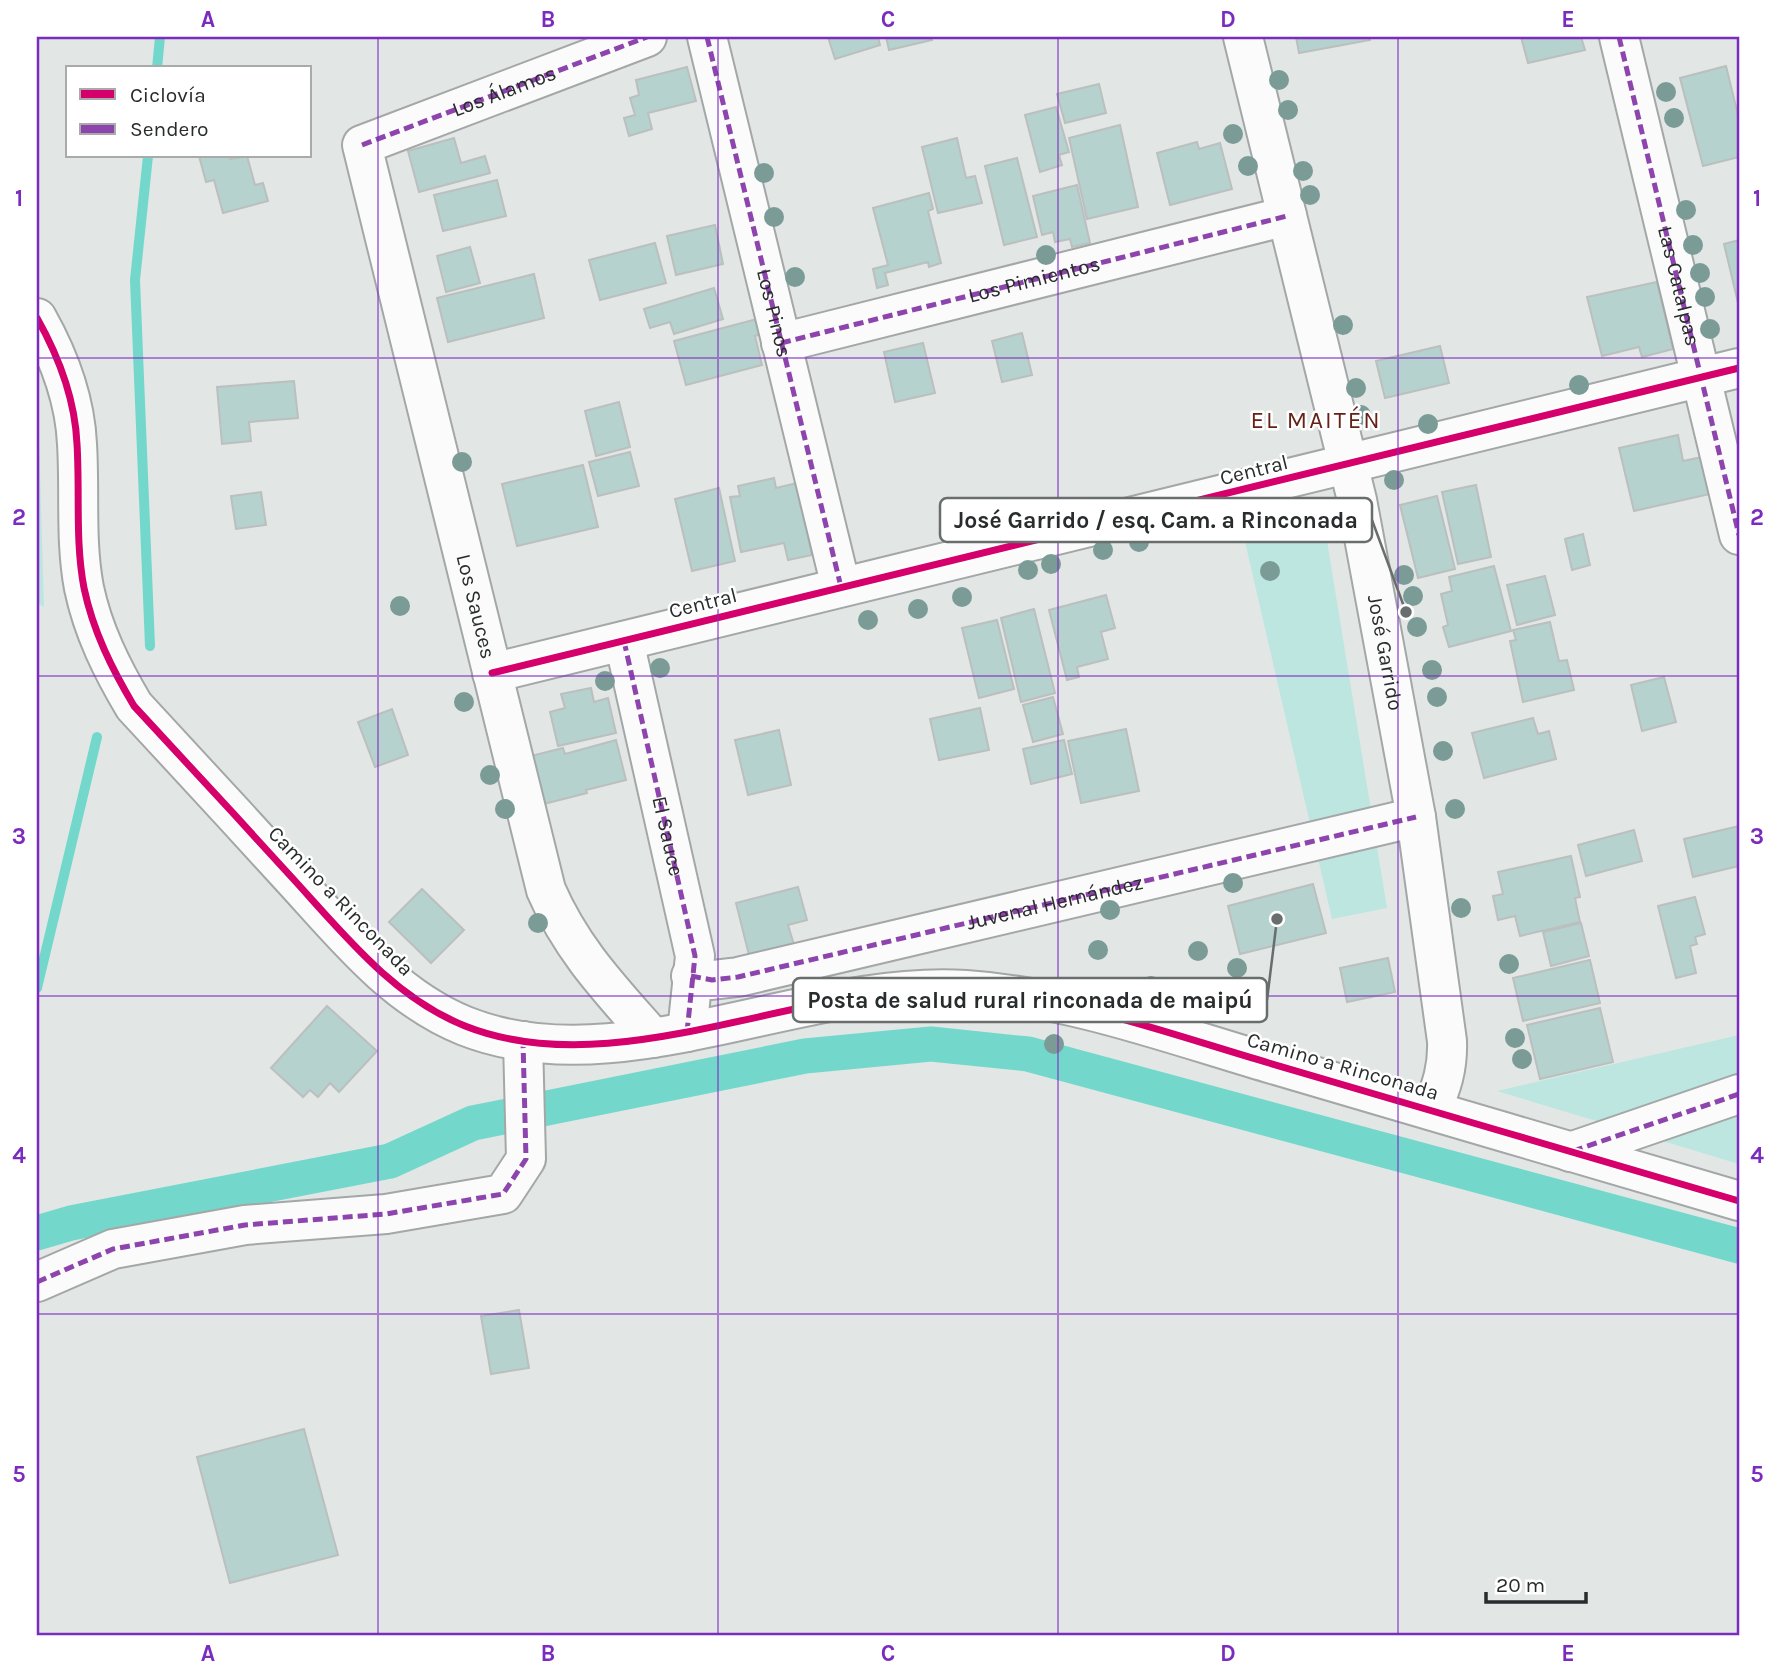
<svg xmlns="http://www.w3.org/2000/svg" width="1776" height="1672" font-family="Karla,sans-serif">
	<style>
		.green { fill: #bce6df }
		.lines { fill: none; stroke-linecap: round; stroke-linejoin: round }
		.stream { stroke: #73d8cb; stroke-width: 10 }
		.canal { stroke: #73d8cb; stroke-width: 35 }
		.building { fill: #b5d2ce; stroke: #bbbfbe; stroke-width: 2 }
		.street-casing { stroke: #a4a7a7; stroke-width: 42 }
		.secondary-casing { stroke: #a4a7a7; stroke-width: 42 }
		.street { stroke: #fbfbfb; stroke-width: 38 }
		.secondary { stroke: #fbfbfb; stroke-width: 38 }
		.quiet { stroke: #8e44ad; stroke-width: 5; stroke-dasharray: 10 5; stroke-linecap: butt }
		.cycleway-casing { stroke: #fff; stroke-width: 11 }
		.cycleway { stroke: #d6006c; stroke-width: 7 }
		.tree { fill: #7a9b96 }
		.grid { fill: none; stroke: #7b2cbf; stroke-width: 2; stroke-opacity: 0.55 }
		.labels { text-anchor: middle; stroke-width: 5; stroke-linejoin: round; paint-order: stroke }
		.street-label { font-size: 21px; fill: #292c2c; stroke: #fff }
		.quarter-label { font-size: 24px; letter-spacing: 2px; fill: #642114; stroke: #fff }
		.leader { fill: none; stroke: #6a6d6d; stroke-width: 2.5 }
		.callout-dot { fill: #6a6d6d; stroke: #fff; stroke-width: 2.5 }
		.callout { fill: #fff; stroke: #6a6d6d; stroke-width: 2.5 }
		.callout-label { font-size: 23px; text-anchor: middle; font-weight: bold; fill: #292c2c }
		.neatline { fill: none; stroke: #7b2cbf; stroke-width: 2.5 }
		.grid-label { font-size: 23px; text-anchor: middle; font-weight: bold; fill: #7b2cbf }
	</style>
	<rect width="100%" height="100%" fill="#e2e7e6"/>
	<path class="green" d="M37 425 39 437 44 607 37 603Z
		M1320 498 1387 908 1332 919 1240 520Z
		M1739 1035V1164L1497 1091Z"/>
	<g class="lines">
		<path class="stream" d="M157 68 160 37
			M148 156 135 280 150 646
			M37 988 97 737"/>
		<path class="canal" d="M37 1233 71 1223 390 1161 473 1123 805 1056 931 1044 1028 1054 1739 1246"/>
	</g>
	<path class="building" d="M828 37H878L880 45 835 59Z
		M886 37H931L932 40 889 50Z
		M1296 37H1369L1370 40 1299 53Z
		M1521 37H1581L1585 50 1528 63Z
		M1726 66 1739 119V157L1703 166 1680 78Z
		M687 67 696 101 648 113 652 129 629 136 624 118 635 115 630 98 639 95 636 80Z
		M1099 84 1106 113 1065 123 1057 94Z
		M1056 107 1069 152 1059 155 1062 165 1040 172 1025 115Z
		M1120 125 1138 207 1087 219 1069 138Z
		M454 138 461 163 485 156 490 173 419 192 408 151Z
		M957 138 966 178 975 176 982 203 938 213 922 147Z
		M1197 142 1199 149 1220 143 1232 189 1170 205 1157 153Z
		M199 156H229L230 159 247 156 255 185 263 183 268 201 223 213 214 180 206 182Z
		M1017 158 1037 237 1004 245 985 166Z
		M497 180 506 216 443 231 434 195Z
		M1077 185 1090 243 1072 247 1070 239 1055 242 1053 232 1042 235 1033 196Z
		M929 193 933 209 928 211 941 263 929 267 928 262 885 273 888 285 877 288 873 269 888 265 873 208Z
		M715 225 723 264 676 275 667 236Z
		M1739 240V307L1724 244Z
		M655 243 666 283 600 300 589 260Z
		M470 247 480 283 446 292 437 256Z
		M534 274 544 318 448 342 437 298Z
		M1657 282 1673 349 1642 357 1639 347 1602 356 1587 297Z
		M714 288 723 319 674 334 670 322 650 328 644 309Z
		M757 319 762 334 755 336 762 365 686 385 674 341Z
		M1022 333 1032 375 1002 382 992 341Z
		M923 343 935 393 895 402 884 352Z
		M1440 346 1449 383 1385 398 1376 361Z
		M294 381 298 418 249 422 251 441 222 444 217 387Z
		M619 402 630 447 596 456 585 411Z
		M1678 435 1683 461 1702 457 1710 494 1634 511 1619 448Z
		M630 452 639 486 598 496 589 462Z
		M583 465 598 527 517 546 502 484Z
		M774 478 776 488 797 483 812 555 788 560 784 543 741 552 730 497 740 496 738 486Z
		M1476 485 1491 557 1458 564 1442 492Z
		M719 488 735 561 692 571 675 499Z
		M261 492 266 525 236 529 231 496Z
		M1437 496 1455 569 1418 578 1400 505Z
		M1583 534 1590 565 1572 570 1565 539Z
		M1494 566 1511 631 1449 647 1443 627 1448 625 1441 594 1452 591 1449 577Z
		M1545 576 1555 615 1517 625 1507 585Z
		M1106 595 1115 628 1101 632 1108 659 1077 667 1079 677 1067 680 1049 610Z
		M1034 609 1055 693 1021 702 1001 618Z
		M997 620 1014 689 979 698 962 628Z
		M1550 622 1559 661 1567 660 1574 690 1523 702 1510 641 1516 640 1513 630Z
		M1664 677 1676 722 1642 731 1631 685Z
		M591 688 594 702 608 698 616 733 558 746 550 712 565 708 561 694Z
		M1053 697 1063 734 1033 742 1023 705Z
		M980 708 989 750 939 760 930 719Z
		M392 709 408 755 375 767 358 722Z
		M1533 718 1538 734 1549 731 1556 759 1484 778 1472 733Z
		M1126 729 1139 791 1081 803 1068 741Z
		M779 730 791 785 748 795 735 740Z
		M616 740 626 780 586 790 587 793 536 806 523 758 563 748 565 754Z
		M1064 740 1072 774 1031 784 1023 749Z
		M1739 826V866L1693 877 1684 839Z
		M1634 830 1642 861 1586 876 1578 845Z
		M1571 856 1580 897 1575 898 1580 922 1520 936 1515 916 1498 920 1493 896 1503 894 1498 872Z
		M1313 884 1326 933 1240 954 1228 906Z
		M798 887 807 920 788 925 795 948 750 959 736 903Z
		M422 889 464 930 431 963 389 922Z
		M1695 897 1705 934 1695 937 1697 944 1690 946 1696 973 1676 978 1658 906Z
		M1581 923 1589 956 1551 966 1543 932Z
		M1388 958 1395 992 1347 1002 1340 968Z
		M1590 960 1600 1003 1523 1021 1513 978Z
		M327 1006 377 1051 339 1092 330 1083 318 1097 310 1090 303 1097 271 1068Z
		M1600 1008 1613 1062 1540 1079 1527 1025Z
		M519 1310 529 1368 491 1374 481 1316Z
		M304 1429 338 1555 230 1583 197 1457Z"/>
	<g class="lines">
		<g class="street-casing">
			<g id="street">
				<path id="s1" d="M647 37 362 145 546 890C572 950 610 989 653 1038"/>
				<path d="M707 37 841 587"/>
				<path id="s2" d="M1243 37 1357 500 1416 817 1447 1041C1448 1067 1442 1087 1431 1110"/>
				<path d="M1619 37 1739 535"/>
				<path id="s3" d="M781 343 1287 216"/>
				<path id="s4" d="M624 641 695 956 687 1032"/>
				<path d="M492 673 1739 368"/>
				<path id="s5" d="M691 976 712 980 738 977 1416 817"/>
				<path d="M1570 1152 1739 1094"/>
				<path d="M37 1282 113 1249 245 1225 386 1214 503 1194 526 1159 523 1041"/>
			</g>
		</g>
		<g class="secondary-casing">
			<path id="secondary" d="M37 318C59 357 75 399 77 444 80 492 75 541 84 588 93 631 112 669 134 706 185 761 235 815 285 870 339 928 390 996 465 1026 619 1087 806 979 966 990 1070 997 1170 1034 1269 1063 1426 1108 1582 1156 1739 1201"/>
		</g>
		<use href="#street" class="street"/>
		<use href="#secondary" class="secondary"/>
		<g class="quiet">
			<path id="s6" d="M707 37 841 587"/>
			<path id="s7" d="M1619 37 1739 535"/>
			<path id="s8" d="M362 145 647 37"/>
			<path d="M781 343 1287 216"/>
			<path d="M624 641 695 956 687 1032"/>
			<path d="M691 976 712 980 738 977 1416 817"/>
			<path d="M1573 1151 1739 1094"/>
			<path d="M37 1282 113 1249 245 1225 386 1214 503 1194 526 1159 523 1041"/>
		</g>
		<g class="cycleway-casing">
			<path id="cycleway" d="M37 318C59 357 75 399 77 444 80 492 75 541 84 588 93 631 112 669 134 706 185 761 235 815 285 870 339 928 390 996 465 1026 619 1087 806 979 966 990 1070 997 1170 1034 1269 1063 1426 1108 1582 1156 1739 1201
				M492 673 1739 368"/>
		</g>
		<use href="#cycleway" class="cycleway"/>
	</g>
	<g class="tree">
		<circle cx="1279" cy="80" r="10"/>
		<circle cx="1666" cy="92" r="10"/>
		<circle cx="1288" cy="110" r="10"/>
		<circle cx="1674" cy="118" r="10"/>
		<circle cx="1233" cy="134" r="10"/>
		<circle cx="1248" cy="166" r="10"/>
		<circle cx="1303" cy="171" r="10"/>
		<circle cx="764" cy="173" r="10"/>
		<circle cx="1310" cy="195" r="10"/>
		<circle cx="1686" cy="210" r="10"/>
		<circle cx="774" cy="217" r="10"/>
		<circle cx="1693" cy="245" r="10"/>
		<circle cx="1046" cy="255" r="10"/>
		<circle cx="1700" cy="273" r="10"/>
		<circle cx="795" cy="277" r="10"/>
		<circle cx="1705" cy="297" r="10"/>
		<circle cx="1343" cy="325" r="10"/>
		<circle cx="1710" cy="329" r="10"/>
		<circle cx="1579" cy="385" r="10"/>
		<circle cx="1356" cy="388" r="10"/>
		<circle cx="1361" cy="415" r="10"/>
		<circle cx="1428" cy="424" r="10"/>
		<circle cx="462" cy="462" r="10"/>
		<circle cx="1394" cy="480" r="10"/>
		<circle cx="1180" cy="532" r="10"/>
		<circle cx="1139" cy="542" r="10"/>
		<circle cx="1103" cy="550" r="10"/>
		<circle cx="1051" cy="564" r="10"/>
		<circle cx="1028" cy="570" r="10"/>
		<circle cx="1270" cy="571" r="10"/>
		<circle cx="1404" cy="575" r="10"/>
		<circle cx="1413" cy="596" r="10"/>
		<circle cx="962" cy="597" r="10"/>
		<circle cx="400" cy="606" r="10"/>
		<circle cx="918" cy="609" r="10"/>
		<circle cx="868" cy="620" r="10"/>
		<circle cx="1417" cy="627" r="10"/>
		<circle cx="660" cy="668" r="10"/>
		<circle cx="1432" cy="670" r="10"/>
		<circle cx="605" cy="681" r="10"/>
		<circle cx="1437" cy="697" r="10"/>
		<circle cx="464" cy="702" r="10"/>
		<circle cx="1443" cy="751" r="10"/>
		<circle cx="490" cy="775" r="10"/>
		<circle cx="505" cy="809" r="10"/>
		<circle cx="1455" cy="809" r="10"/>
		<circle cx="1233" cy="883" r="10"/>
		<circle cx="1461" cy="908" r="10"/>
		<circle cx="1110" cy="910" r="10"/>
		<circle cx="538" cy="923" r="10"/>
		<circle cx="1098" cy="950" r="10"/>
		<circle cx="1198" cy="951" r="10"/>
		<circle cx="1509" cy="964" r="10"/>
		<circle cx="1237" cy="968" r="10"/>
		<circle cx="1151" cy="986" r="10"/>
		<circle cx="1515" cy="1038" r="10"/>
		<circle cx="1054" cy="1044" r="10"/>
		<circle cx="1522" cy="1059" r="10"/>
	</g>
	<path class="grid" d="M378 37V1635M718 37V1635M1058 37V1635M1398 37V1635M37 358H1739M37 676H1739M37 996H1739M37 1314H1739"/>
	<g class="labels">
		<g class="street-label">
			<text dy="7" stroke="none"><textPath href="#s8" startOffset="152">Los Álamos</textPath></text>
			<text dy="7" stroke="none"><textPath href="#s3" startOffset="261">Los Pimientos</textPath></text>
			<text dy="7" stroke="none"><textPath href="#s7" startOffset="256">Las Catalpas</textPath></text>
			<text dy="7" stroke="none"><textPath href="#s6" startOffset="284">Los Pinos</textPath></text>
			<text transform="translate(1254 470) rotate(-14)" y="7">Central</text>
			<text transform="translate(703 603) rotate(-14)" y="7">Central</text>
			<text dy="7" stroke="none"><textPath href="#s1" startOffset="780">Los Sauces</textPath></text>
			<text dy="7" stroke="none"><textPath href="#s2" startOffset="632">José Garrido</textPath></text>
			<text dy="7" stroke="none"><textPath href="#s4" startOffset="200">El Sauce</textPath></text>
			<text transform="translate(341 901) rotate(46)" y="7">Camino a Rinconada</text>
			<text dy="7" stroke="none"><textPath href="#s5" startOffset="373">Juvenal Hernández</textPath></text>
			<text transform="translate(1343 1066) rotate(16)" y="7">Camino a Rinconada</text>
		</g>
		<g class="quarter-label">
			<text x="1316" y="428">EL MAITÉN</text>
		</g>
	</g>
	<path class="leader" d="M1406 612L1372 520M1277 919L1267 1000"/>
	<g class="callout-dot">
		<circle cx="1406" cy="612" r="7"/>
		<circle cx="1277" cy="919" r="7"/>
	</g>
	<g class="callout">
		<rect x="940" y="498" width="432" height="44" rx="7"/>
		<rect x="793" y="978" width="474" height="44" rx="7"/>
	</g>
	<g class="callout-label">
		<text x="1156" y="528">José Garrido / esq. Cam. a Rinconada</text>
		<text x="1030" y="1008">Posta de salud rural rinconada de maipú</text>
	</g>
	<rect width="1776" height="1672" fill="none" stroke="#ffffff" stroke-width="77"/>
	<rect x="66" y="66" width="245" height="91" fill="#ffffff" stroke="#a9abab" stroke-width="2"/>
	<rect x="80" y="89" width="35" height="10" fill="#d6006c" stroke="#a9abab" stroke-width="2"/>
	<text x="130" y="102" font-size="21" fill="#292c2c">Ciclovía</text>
	<rect x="80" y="124" width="35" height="10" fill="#8e44ad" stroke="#a9abab" stroke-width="2"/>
	<text x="130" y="136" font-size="21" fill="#292c2c">Sendero</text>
	<path d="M1486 1592v10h100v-10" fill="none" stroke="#292c2c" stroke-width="3.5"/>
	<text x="1496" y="1592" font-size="21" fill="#292c2c" stroke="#ffffff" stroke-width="5" paint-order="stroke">20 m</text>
	<rect x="38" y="38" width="1700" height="1596" class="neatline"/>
	<g class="grid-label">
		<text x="208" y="27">A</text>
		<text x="548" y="27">B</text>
		<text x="888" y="27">C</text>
		<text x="1228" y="27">D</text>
		<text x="1568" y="27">E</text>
		<text x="19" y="206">1</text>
		<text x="1757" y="206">1</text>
		<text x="19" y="525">2</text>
		<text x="1757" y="525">2</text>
		<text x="19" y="844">3</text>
		<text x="1757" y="844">3</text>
		<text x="19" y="1163">4</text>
		<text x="1757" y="1163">4</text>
		<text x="19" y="1482">5</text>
		<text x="1757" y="1482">5</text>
		<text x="208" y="1661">A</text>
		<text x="548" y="1661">B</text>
		<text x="888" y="1661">C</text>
		<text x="1228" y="1661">D</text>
		<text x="1568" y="1661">E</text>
	</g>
</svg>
